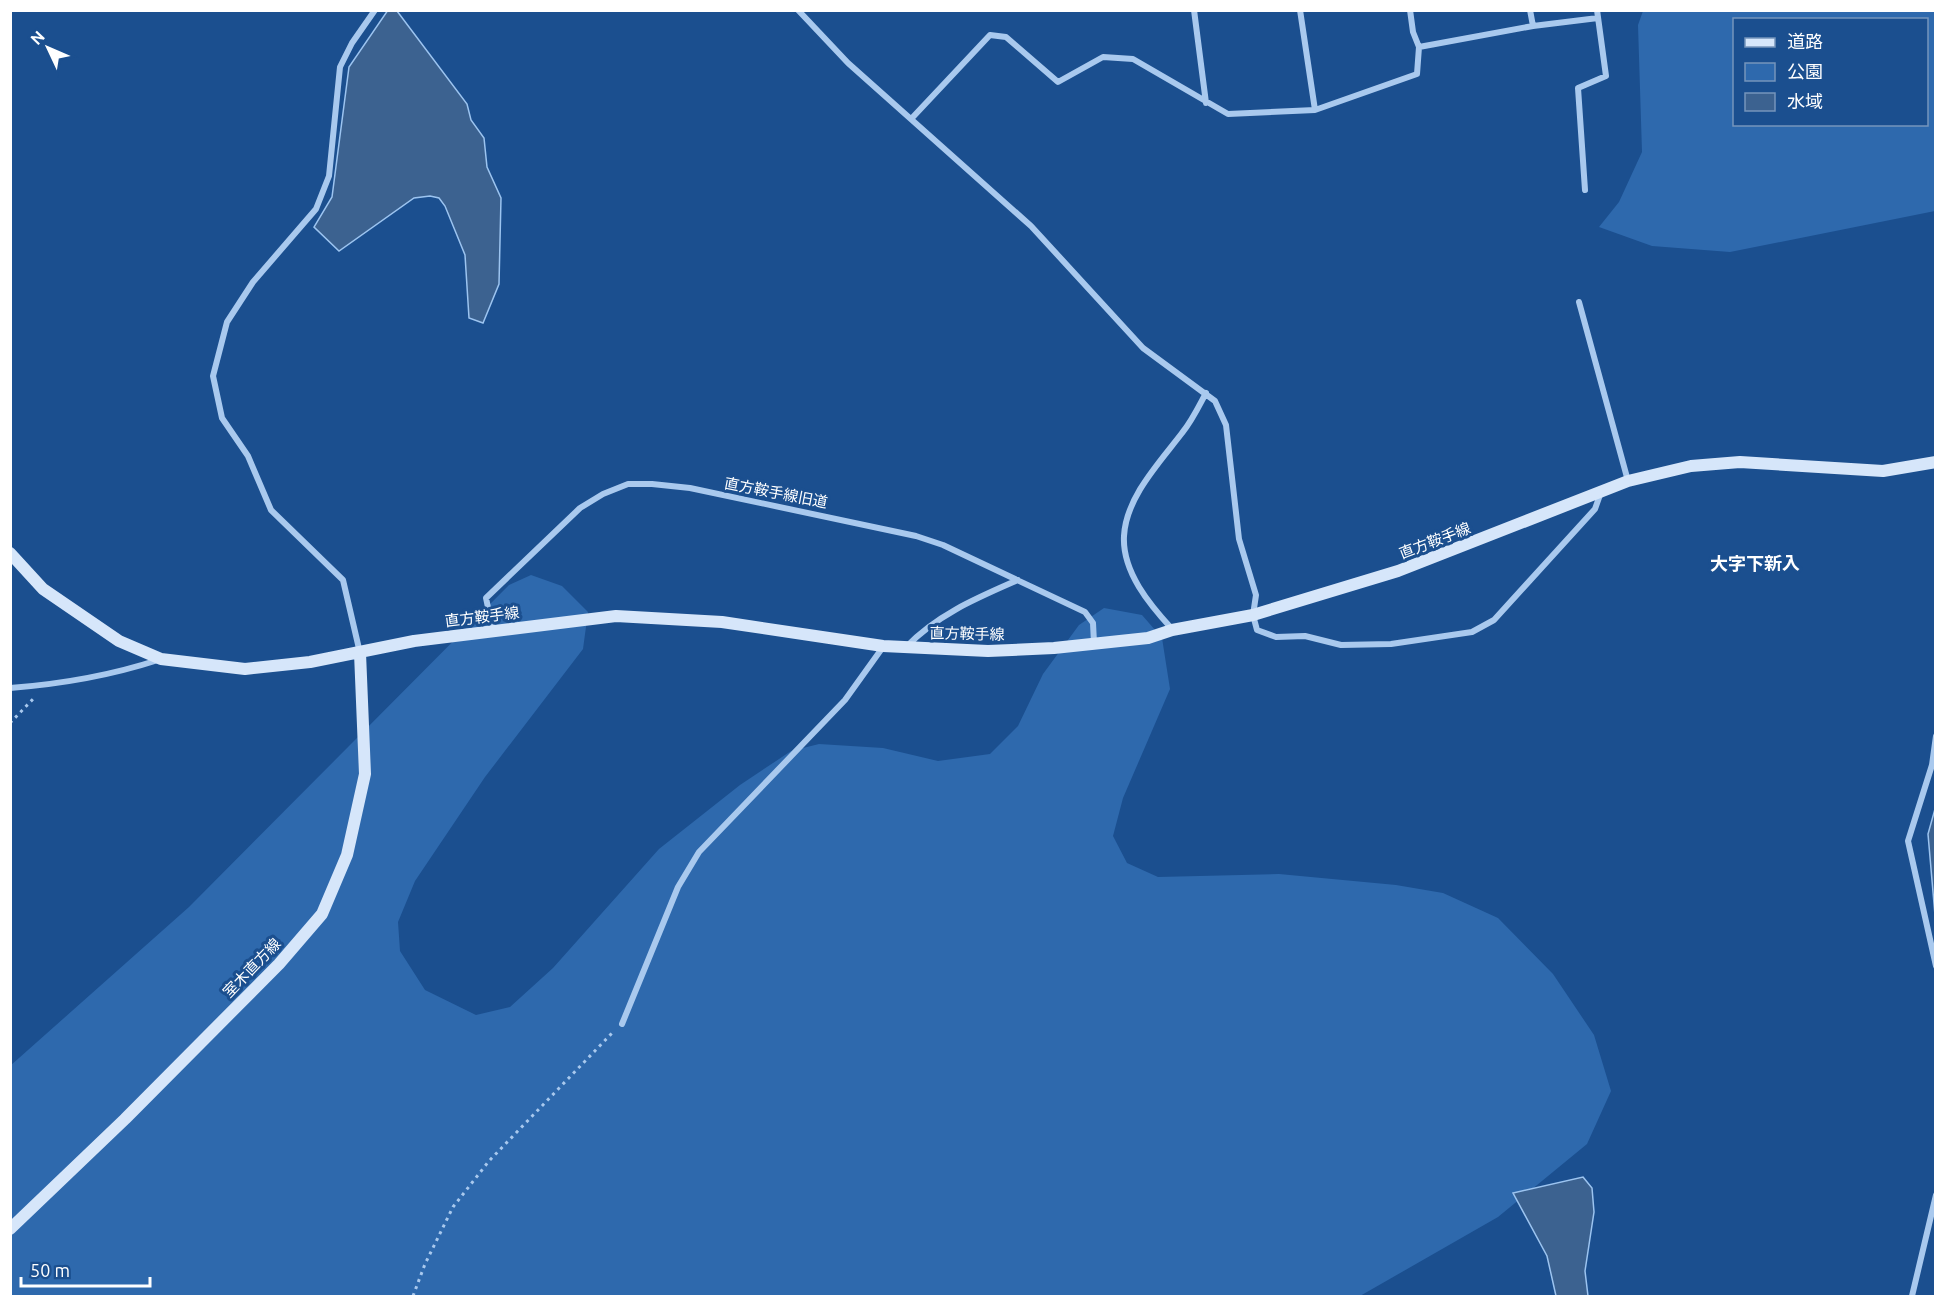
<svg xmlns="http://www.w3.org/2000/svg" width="1946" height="1307" font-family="Ubuntu,'Noto Sans JP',sans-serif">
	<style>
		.green { fill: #2e69ad; fill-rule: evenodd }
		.water { fill: #3c6290; stroke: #9cc4f0; stroke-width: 1.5 }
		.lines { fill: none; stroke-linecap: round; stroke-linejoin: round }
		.path { stroke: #a9c9ee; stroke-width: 3; stroke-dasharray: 3 4.5; stroke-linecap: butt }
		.street { stroke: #a9c9ee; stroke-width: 6 }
		.secondary { stroke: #d6e6fa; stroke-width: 12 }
		.labels { text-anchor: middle; stroke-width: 6; stroke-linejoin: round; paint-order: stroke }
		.street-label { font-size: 15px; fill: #fff; stroke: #1b4f8f }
		.quarter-label { font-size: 18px; font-weight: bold; fill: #fff; stroke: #1b4f8f }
	</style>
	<rect width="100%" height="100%" fill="#1b4f8f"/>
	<path class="green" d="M1643 11H1935V211L1730 252 1652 246 1599 227 1619 202 1642 152 1638 25ZM1734 20H1926V124H1734Z
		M531 575 562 586 588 612 583 649 485 777 415 881 398 922 400 951 425 990 476 1015 510 1007 553 968 659 849 740 785 791 751 819 744 883 748 938 761 990 754 1018 726 1043 674 1079 625 1104 608 1142 615 1162 638 1170 689 1123 798 1113 836 1127 863 1158 877 1279 874 1396 885 1443 893 1498 918 1553 974 1594 1035 1611 1091 1587 1144 1498 1217 1360 1296H11L10 1066 189 907 509 585Z"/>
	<path class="water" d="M388 10 397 11 467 104 471 120 484 138 487 167 501 198 499 284 483 323 469 318 465 255 445 206 439 198 430 196 414 198 339 251 314 227 332 197 349 67Z
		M1935 809V915L1928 834Z
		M1583 1177 1592 1188 1594 1212 1585 1271 1588 1296H1556L1547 1256 1513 1193Z"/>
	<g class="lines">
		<path class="path" d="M10 723 34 698
			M413 1296 425 1264 453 1207 489 1161 614 1031"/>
		<path class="street" d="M798 10 848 63 1031 226 1143 348 1215 401 1226 425 1239 539 1256 595 1253 615 1257 630 1276 637 1305 636 1341 645 1391 644 1472 632 1494 620 1595 509 1601 492
			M1194 10 1206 103
			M1300 10 1315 110
			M1410 10 1413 32 1419 47
			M1533 26 1598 18
			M912 118 990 35 1006 37 1058 82 1103 57 1133 59 1228 114 1315 110 1417 74 1419 47 1533 26 1530 10
			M1585 190 1578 88 1606 76 1597 10
			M1579 302 1628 481
			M1172 629C1150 605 1122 572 1124 536 1126 497 1160 462 1182 433 1192 421 1199 406 1206 393
			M493 631 486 598 580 508 603 494 628 484H652L690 488 916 536 943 545 1085 612 1093 623 1094 643
			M906 647C938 614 977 598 1018 580
			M360 653 343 580 271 510 248 456 222 418 213 376 227 322 253 282 316 209 329 176 340 67 352 43 375 10
			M10 688C62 684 109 676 158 660
			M1936 736 1932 765 1908 841 1936 966
			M622 1024 678 887 699 852 845 700 883 647
			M1912 1296 1936 1195"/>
		<path class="secondary" d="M10 553 43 589 119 641 161 659 245 669 310 662 414 641 616 616 722 622 883 646 988 651 1054 648 1148 638 1172 630 1253 615 1398 571 1628 481 1691 466 1740 462 1883 471 1936 462
			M10 1229 125 1119 279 964 322 914 347 855 365 774 360 653"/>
	</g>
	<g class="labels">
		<g class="street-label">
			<text transform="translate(776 493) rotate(11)" y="5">直方鞍手線旧道</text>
			<text transform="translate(1435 541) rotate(-21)" y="5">直方鞍手線</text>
			<text transform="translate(482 617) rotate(-7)" y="5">直方鞍手線</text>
			<text transform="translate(967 634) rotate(1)" y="5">直方鞍手線</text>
			<text transform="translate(252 968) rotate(-46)" y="5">室木直方線</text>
		</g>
		<g class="quarter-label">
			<text x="1755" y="570">大字下新入</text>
		</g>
	</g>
	<rect width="1946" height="1307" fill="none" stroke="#ffffff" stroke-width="24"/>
	<rect x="1733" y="18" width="195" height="108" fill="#1b4f8f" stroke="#7695bc" stroke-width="1.5"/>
	<rect x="1745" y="38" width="30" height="9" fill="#d6e6fa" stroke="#7695bc" stroke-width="1.5"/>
	<text x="1787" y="48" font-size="18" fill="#ffffff">道路</text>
	<rect x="1745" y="63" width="30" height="18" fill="#2e69ad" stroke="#7695bc" stroke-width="1.5"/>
	<text x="1787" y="78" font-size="18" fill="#ffffff">公園</text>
	<rect x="1745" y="93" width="30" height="18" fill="#3c6290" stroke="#7695bc" stroke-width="1.5"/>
	<text x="1787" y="108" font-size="18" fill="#ffffff">水域</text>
	<g transform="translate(48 48) rotate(314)" stroke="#1b4f8f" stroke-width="4.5" paint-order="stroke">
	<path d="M0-4.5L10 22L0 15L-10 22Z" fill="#ffffff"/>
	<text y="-9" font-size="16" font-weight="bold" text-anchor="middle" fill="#ffffff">N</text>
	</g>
	<path d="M21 1277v9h129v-9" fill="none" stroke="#ffffff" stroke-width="3"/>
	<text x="30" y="1277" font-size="18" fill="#ffffff" stroke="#1b4f8f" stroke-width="4.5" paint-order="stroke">50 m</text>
</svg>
